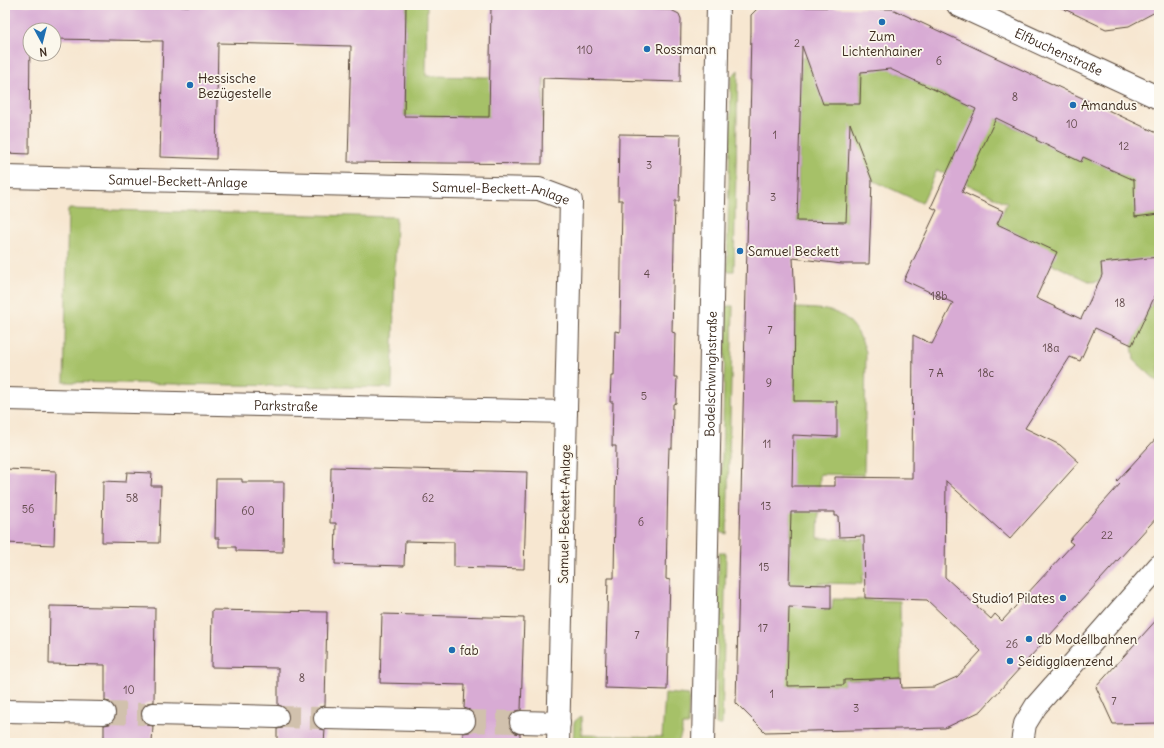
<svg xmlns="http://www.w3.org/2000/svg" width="1164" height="748" font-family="Delius,sans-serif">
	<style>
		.green { fill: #a6c168; stroke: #707643 }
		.building { fill: #d8abd4; fill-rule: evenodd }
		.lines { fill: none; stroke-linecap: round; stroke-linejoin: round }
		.minor-tunnel { stroke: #d1c1ad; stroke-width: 22; stroke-dasharray: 22 11; stroke-linecap: butt }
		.minor-casing { stroke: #574639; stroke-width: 24 }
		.major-casing { stroke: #574639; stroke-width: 24 }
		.minor { stroke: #fff; stroke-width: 22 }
		.major { stroke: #fff; stroke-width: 22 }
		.poi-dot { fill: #1f6fb2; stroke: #fbf7ec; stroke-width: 1.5 }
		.labels { text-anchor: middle; stroke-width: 3.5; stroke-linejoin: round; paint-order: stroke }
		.number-label { font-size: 11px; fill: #624a4c }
		.poi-label { font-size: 13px; fill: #3b2a1e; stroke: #fbf7ec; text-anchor: start }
		.street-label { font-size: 13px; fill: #3b2a1e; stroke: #fbf7ec }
	</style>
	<rect width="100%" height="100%" fill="#fbf7ec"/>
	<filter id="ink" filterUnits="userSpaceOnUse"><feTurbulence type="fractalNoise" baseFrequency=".025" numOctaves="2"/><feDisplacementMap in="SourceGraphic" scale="8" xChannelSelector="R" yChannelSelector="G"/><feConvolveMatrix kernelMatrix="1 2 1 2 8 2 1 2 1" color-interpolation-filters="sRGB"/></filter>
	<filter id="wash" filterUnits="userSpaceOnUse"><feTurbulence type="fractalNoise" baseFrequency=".012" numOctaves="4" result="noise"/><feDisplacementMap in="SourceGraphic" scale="16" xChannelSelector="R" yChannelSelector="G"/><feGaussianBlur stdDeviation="0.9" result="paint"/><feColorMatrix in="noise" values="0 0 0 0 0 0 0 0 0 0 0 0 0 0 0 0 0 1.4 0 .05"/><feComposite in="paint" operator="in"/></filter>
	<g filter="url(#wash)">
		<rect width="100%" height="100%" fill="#f7e7d1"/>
		<path class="green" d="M406 5H427L426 76 544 78 543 118 404 116Z
			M806 56 842 104 861 103V74L858 70 886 67 1037 138 1036 140 1081 161 1083 157 1154 188 1159 186V275L1091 282 1003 241 991 235 1007 203 937 170 922 203 872 180 870 175 848 174 846 222 797 221 801 66 798 63Z
			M738 70 734 271H727L731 78Z
			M68 209 396 217 392 388 64 382Z
			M1159 287V383L1134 360 1132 345Z
			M726 306H733L727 534 720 532Z
			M795 308C835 309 852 310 866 352L864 475 820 474 818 538 867 539V573L863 574 862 584 818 583V609H832L833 599 900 601 901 678 844 680V685L778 686 789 598Z
			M719 553H726L722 725H716Z
			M665 693 689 695 688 725H682V732L678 743H573L574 722 581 716 582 735 662 737Z"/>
		<g id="blocks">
			<path class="building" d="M5 5 352 7V5H406L404 116 489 117 491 5 671 10 679 14 681 19 680 82 543 78 542 164 348 162 351 46 218 43 216 159 160 157 163 41 54 39V30H30L29 154 5 153Z
				M1056 5H1159V10L1129 26 1106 29Z
				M760 6 892 9 1159 134V214L1135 217 1134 180 1083 157 1081 162 1036 140 1037 138 996 118 962 192 1003 211 997 224 1057 252 1036 298 1081 319 1102 275 1101 263 1159 257V287L1132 345 1095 328 1080 361 1070 357 1025 428 1060 445 1079 462 1010 539 946 481 945 577 991 619 995 614 1002 621 1073 544 1069 541 1120 484 1117 481 1159 435V515L981 711 945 728 765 732 736 703 751 80H750L751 31V15ZM802 46 823 104H860L861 72 890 69 976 109 931 207 937 210 904 280 953 303 932 344 913 335 912 478 835 477V486H792L793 435 837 437V401H794L795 299 793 258 842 264H869L872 180 850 123 846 222 797 221ZM791 512H835V516H838L839 537 864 536 865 598 927 600 981 651 957 677 934 687 902 688 901 678 844 680V685L787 686 789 607 831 609V585L789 584Z
				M619 134 681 135 679 201H675L672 332 675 333 674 377H677L676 403 673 404 672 448H669L668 476 666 579 670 580 667 690 605 688 608 578H614L616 446H612L613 402H610L611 376H614L615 331 620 332 622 200H618Z
				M331 467 527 472 524 569 454 567V542L405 541 404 566 335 564 336 523H330Z
				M5 469 56 471 54 545 5 543Z
				M127 472 152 473 151 486H161L159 543 102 542 103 481 126 482Z
				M216 479H242V482H284L283 552 236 551V547H219V538H215Z
				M50 606 155 608 154 702 147 703 143 707 141 713 142 720 147 725 153 726 152 743H104V725L110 724 115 719 116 714 115 707 110 702 105 701V665L49 664Z
				M212 610 327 612 325 706 319 707 314 712 313 717 314 724 319 729 325 730 324 743H277V729L283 728 287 724 289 718 288 711 284 707 278 705V668L211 667Z
				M382 614 524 618 521 710 515 711 511 715 509 721 510 728 515 733 520 734V743H463V733L470 732 475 727 476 722 475 715 470 710 464 708 465 685 380 683Z
				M1159 617V723L1113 724 1096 687Z"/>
		</g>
	</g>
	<g filter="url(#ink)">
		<use href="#blocks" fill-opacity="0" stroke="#574639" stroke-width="1"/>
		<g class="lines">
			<path class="minor-tunnel" d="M104 713 153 714
				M277 717 325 718
				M464 721 521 722"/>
			<g class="minor-casing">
				<g id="minor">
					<path id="s1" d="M5 177 539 189 571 201 558 743"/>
					<path id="s2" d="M5 399 566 412"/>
					<path d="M5 711 104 713"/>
					<path d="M153 714 277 717"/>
					<path d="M325 718 464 721"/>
					<path d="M521 722 559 723"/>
					<path id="s3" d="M703 743 718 5"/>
					<path d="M1022 743 1025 724 1036 706 1159 566"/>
				</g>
			</g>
			<g class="major-casing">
				<g id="major">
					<path id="s4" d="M958 5 1159 98"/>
				</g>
			</g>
			<use href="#minor" class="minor"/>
			<use href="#major" class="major"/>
		</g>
	</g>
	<g class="poi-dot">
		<circle cx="882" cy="22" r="4"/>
		<circle cx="647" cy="49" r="4"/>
		<circle cx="190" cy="85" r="4"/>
		<circle cx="1073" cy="105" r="4"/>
		<circle cx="740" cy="251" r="4"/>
		<circle cx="1063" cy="598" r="4"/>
		<circle cx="1029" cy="639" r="4"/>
		<circle cx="452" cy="650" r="4"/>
		<circle cx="1010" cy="661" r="4"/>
	</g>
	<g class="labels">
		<g class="number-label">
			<text x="797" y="47">2</text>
			<text x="585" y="54">110</text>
			<text x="939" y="65">6</text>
			<text x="1015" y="101">8</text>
			<text x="1072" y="128">10</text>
			<text x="775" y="139">1</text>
			<text x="1124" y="150">12</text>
			<text x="649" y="169">3</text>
			<text x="773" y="201">3</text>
			<text x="647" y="278">4</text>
			<text x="939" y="300">18b</text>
			<text x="1120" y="307">18</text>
			<text x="770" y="334">7</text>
			<text x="1051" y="352">18a</text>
			<text x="936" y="377">7 A</text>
			<text x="986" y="377">18c</text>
			<text x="769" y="387">9</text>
			<text x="644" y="400">5</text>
			<text x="767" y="448">11</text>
			<text x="132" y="502">58</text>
			<text x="428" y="502">62</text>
			<text x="766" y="510">13</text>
			<text x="28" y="513">56</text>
			<text x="248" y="515">60</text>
			<text x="641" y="526">6</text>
			<text x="1107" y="539">22</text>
			<text x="764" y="571">15</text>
			<text x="763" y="632">17</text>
			<text x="637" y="639">7</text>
			<text x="1012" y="648">26</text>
			<text x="302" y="682">8</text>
			<text x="129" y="694">10</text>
			<text x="772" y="698">1</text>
			<text x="1114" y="705">7</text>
			<text x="856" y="712">3</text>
		</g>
		<g class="poi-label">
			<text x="882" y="41" text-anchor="middle">Zum<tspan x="882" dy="15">Lichtenhainer</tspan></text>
			<text x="655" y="54">Rossmann</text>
			<text x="198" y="83">Hessische<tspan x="198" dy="15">Bezügestelle</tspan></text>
			<text x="1081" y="110">Amandus</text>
			<text x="748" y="256">Samuel Beckett</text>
			<text x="1055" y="603" text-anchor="end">Studio1 Pilates</text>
			<text x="1037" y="644">db Modellbahnen</text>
			<text x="460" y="655">fab</text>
			<text x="1018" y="666">Seidigglaenzend</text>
		</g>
		<g class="street-label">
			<text dy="5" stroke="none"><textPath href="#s4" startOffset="111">Elfbuchenstraße</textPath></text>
			<text dy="5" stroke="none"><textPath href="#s1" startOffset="173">Samuel-Beckett-Anlage</textPath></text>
			<text dy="5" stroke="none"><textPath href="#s1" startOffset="497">Samuel-Beckett-Anlage</textPath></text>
			<text dy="5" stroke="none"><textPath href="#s3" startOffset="369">Bodelschwinghstraße</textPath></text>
			<text dy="5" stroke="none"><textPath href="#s2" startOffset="281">Parkstraße</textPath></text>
			<text transform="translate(564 514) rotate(-89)" y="5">Samuel-Beckett-Anlage</text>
		</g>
	</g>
	<rect width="1164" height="748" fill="none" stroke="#fbf7ec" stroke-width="20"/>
	<g transform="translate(42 42) rotate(173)"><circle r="19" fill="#fbf7ec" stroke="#aea59a"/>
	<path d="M0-3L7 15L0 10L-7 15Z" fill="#1f6fb2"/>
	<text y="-6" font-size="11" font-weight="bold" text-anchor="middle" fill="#3b2a1e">N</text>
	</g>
</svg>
